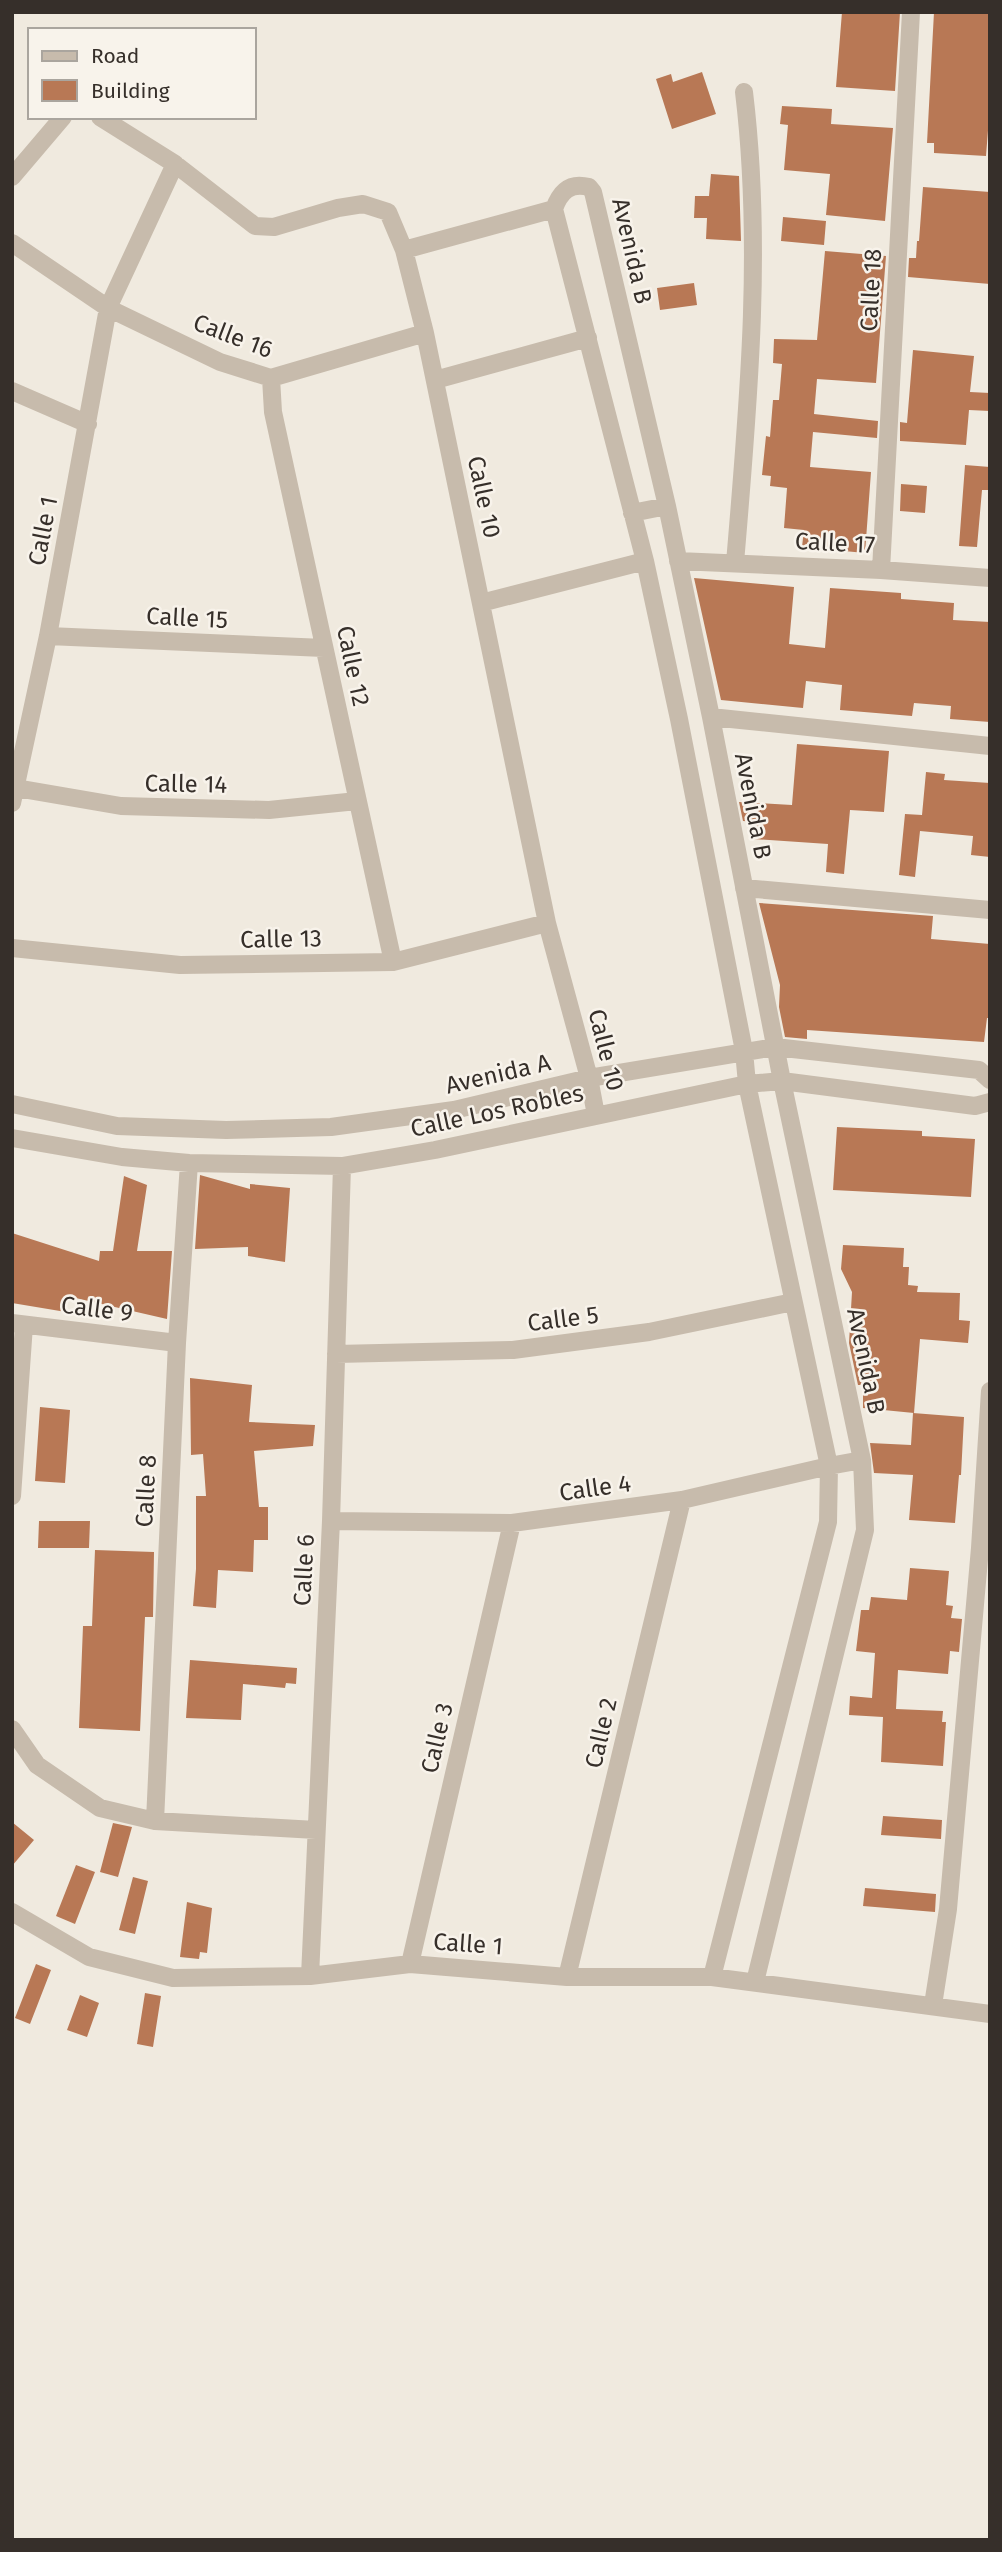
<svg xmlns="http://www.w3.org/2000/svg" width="1002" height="2552" font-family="'Fira Sans',sans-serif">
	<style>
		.building { fill: #b87855 }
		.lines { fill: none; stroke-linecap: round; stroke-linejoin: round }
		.minor { stroke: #c7bbac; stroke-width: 18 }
		.labels { text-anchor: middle; stroke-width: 5; stroke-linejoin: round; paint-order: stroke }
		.street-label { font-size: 24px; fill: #362f2a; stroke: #f8f3eb }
	</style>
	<rect width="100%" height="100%" fill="#f0eadf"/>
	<path class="building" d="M842 12H900L895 91 836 87Z
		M934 12H990V105L986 156 934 153V143H927Z
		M702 72 716 114 672 129 656 79 671 74 673 82Z
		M782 106 832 109 831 124 893 128 885 221 826 215 830 174 784 170 788 125 780 124Z
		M711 174 739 176 741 241 706 239 707 218H694L695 196H709Z
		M923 187 990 192V284L908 277 909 258H916L917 241H919Z
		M783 217 826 221 824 245 781 241Z
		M825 251 886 256 876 383 817 379 814 414 878 421 877 438 813 432 810 467 871 472 865 553 802 547 804 530 784 528 787 488 770 486 771 476 762 475 766 436 770 437 773 400H779L782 364 773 363 774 339 817 340Z
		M694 283 697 305 660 310 657 288Z
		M913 350 974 356 970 392 990 393V411L969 410 966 445 900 441V422L907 423Z
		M965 465 990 467V490H982L977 547 959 546Z
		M901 484 927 486 925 513 900 511Z
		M694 578 794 587 789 644 825 648 830 588 901 593V599L954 603 953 620 990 622V722L950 719 951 706 914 703 912 716 840 710 842 685 806 681 803 708 721 700Z
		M797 744 889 751 884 812 850 810 844 874 826 872 828 844 753 839 755 822 743 821 739 802 792 805Z
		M926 772 945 774 944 780 990 783V857L971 855 973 836 920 831 915 877 899 875 905 814 922 815Z
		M759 903 933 916 931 939 990 944V1018H987L984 1042 807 1030V1039L785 1037 779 1007 780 985Z
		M837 1127 922 1131V1136L975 1139 971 1197 833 1190Z
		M200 1175 250 1189V1184L290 1188 285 1262 248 1256V1247L195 1249Z
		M124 1176 147 1185 137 1251H172L167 1319 67 1296 66 1312 12 1303V1233L99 1261 100 1251H113Z
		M843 1245 904 1248 903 1267H909L908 1285 918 1286 917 1292 960 1293 959 1320 970 1321 968 1343 920 1339 914 1413 863 1408V1385H858L849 1343 852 1292 841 1269Z
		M190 1378 252 1385 249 1422 315 1425 313 1446 254 1451 259 1507H268V1540H254L253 1572 218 1570 216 1608 193 1606 196 1569V1496H206L203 1454 191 1455Z
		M40 1407 70 1410 65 1483 35 1481Z
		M913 1413 964 1417 961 1475H959L955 1523 909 1520 913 1475 874 1473 870 1443 911 1445Z
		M39 1521H90L89 1548H38Z
		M95 1550 154 1552 153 1617H145L140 1731 79 1728 83 1626H92Z
		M910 1568 949 1571 946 1605 953 1606 951 1618 962 1619 959 1652 950 1651 948 1674 898 1670 896 1709 943 1711 942 1722H946L943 1766 881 1762 883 1717 849 1715 850 1696 872 1698 875 1653 856 1651 861 1610H869L871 1597 907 1600Z
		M190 1660 297 1668 296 1684 286 1683 285 1688 243 1684 241 1720 186 1718Z
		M883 1816 942 1820 941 1839 881 1835Z
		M12 1822 34 1840 12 1866Z
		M113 1823 132 1827 118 1877 100 1872Z
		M76 1865 95 1872 75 1924 56 1916Z
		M133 1877 148 1881 135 1934 119 1930Z
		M865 1888 936 1894 935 1912 863 1906Z
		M187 1902 212 1908 207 1953 200 1952 199 1959 180 1957Z
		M36 1964 51 1970 30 2024 15 2018Z
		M145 1993 161 1996 153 2047 137 2044Z
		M80 1995 99 2003 87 2037 67 2030Z"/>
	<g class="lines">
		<path class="minor" d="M100 117 175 164 255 226 274 227 338 208 363 204 388 212 404 250 425 333 547 923 589 1078 596 1115
			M12 177 63 117
			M12 243 108 308 220 362 271 378 425 333
			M404 250 554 209
			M271 378 273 412 393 962
			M435 380 588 338
			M12 391 88 424
			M632 513 667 506
			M678 561 881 570 990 578
			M735 563C748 407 763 249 744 92
			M881 570 911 12
			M481 603 645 561
			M48 636 324 648
			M711 717 990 746
			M16 788 121 806 269 810 357 801
			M12 803 48 636 108 308 175 164
			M744 888 990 910
			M12 948 180 965 393 962 547 923
			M12 1104 117 1126 226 1130 331 1127 454 1110 589 1078 775 1047 979 1070 990 1080
			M12 1138 122 1157 189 1163 342 1166 435 1150 747 1084 782 1081 975 1106 990 1102
			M12 1323 177 1343
			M336 1354 513 1350 649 1332 793 1302
			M12 1496 24 1325
			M331 1521 512 1523 682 1500 829 1466 862 1460
			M12 1729 37 1765 100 1808 155 1821 316 1830
			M155 1821 177 1343 189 1163
			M12 1912 89 1957 173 1978 310 1976 410 1964 567 1977H712L990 2014
			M410 1964 512 1523
			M310 1976 331 1521 342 1166
			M567 1977 682 1500
			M712 1977 828 1522 829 1466 747 1084 744 1051 679 719 645 561 554 209C560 192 570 182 589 187L593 192 667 506 711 717 782 1081 862 1460 865 1530 755 1982
			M933 2005 948 1909 980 1548 990 1391"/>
	</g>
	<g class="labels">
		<g class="street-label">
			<text transform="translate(632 251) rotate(77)" y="8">Avenida B</text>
			<text transform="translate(871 290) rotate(-87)" y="8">Calle 18</text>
			<text transform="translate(233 336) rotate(21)" y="8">Calle 16</text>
			<text transform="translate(484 497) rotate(78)" y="8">Calle 10</text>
			<text transform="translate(43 531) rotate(-79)" y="8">Calle 1</text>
			<text transform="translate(835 543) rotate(3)" y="8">Calle 17</text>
			<text transform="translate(187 618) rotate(3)" y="8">Calle 15</text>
			<text transform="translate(353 666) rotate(78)" y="8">Calle 12</text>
			<text transform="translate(186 784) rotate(1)" y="8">Calle 14</text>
			<text transform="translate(753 806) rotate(79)" y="8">Avenida B</text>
			<text transform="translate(281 939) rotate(-1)" y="8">Calle 13</text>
			<text transform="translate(606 1050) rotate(76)" y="8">Calle 10</text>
			<text transform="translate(498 1074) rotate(-13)" y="8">Avenida A</text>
			<text transform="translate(497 1111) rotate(-12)" y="8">Calle Los Robles</text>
			<text transform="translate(97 1309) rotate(7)" y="8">Calle 9</text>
			<text transform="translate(563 1319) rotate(-7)" y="8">Calle 5</text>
			<text transform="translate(866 1361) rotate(78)" y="8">Avenida B</text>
			<text transform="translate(595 1488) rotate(-8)" y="8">Calle 4</text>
			<text transform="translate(146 1491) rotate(-87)" y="8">Calle 8</text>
			<text transform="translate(304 1570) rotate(-87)" y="8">Calle 6</text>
			<text transform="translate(601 1733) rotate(-77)" y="8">Calle 2</text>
			<text transform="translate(437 1738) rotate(-77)" y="8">Calle 3</text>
			<text transform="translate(468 1944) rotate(4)" y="8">Calle 1</text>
		</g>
	</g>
	<rect width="1002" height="2552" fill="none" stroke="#362f2a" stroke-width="28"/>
	<rect x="28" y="28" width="228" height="91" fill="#f8f3eb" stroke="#aaa59e" stroke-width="2"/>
	<rect x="42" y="51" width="35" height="10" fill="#c7bbac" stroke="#aaa59e" stroke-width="2"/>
	<text x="91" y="63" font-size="21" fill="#362f2a">Road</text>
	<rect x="42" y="80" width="35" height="21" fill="#b87855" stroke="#aaa59e" stroke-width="2"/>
	<text x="91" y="98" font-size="21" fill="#362f2a">Building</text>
</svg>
